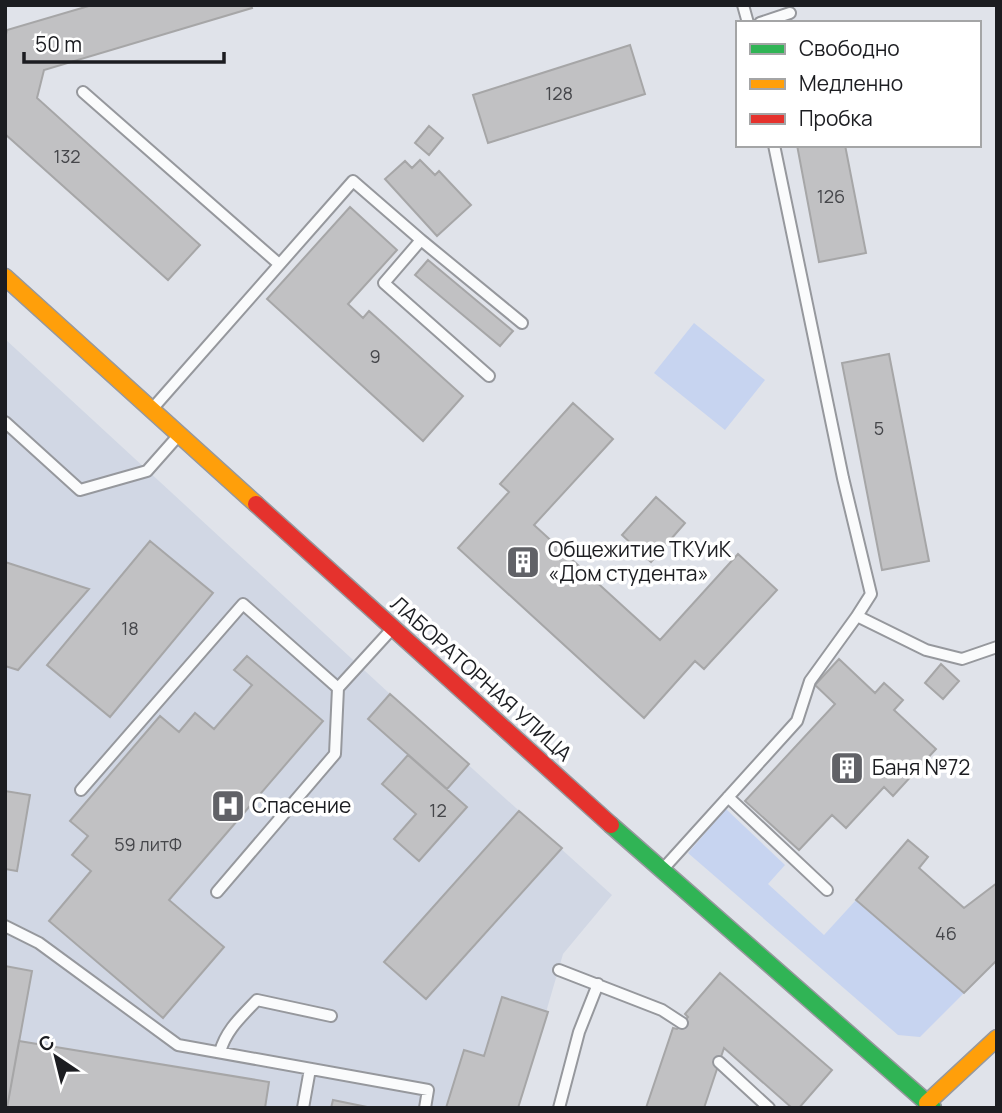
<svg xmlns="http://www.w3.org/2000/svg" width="1002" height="1113" font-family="Manrope,sans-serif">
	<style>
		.built { fill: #d1d7e4 }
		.green { fill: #c7d4f0 }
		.building { fill: #c1c1c3; stroke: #a6a6a7; stroke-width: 2 }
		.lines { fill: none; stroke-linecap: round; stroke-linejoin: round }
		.lane-casing { stroke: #96989d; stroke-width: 14 }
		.fast-casing { stroke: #96989d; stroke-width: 19 }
		.slow-casing { stroke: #96989d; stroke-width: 19 }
		.jam-casing { stroke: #96989d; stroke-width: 19 }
		.lane { stroke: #fafbfc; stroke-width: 10 }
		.fast { stroke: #30b455; stroke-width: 16 }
		.slow { stroke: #ff9f0a; stroke-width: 16 }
		.jam { stroke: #e5322d; stroke-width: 16 }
		.labels { text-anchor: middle; stroke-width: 7; stroke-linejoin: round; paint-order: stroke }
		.number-label { font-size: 18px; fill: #45464a }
		.poi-label { font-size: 21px; fill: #1c1d21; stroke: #fff; text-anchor: start }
		.street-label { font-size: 21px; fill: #1c1d21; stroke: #fff }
	</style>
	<rect width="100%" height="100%" fill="#e0e3ea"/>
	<path class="built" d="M5 339 390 694 612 895 563 954 518 1108H5Z"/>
	<path class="green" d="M694 323 765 380 725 430 654 373Z
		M726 809 785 865 768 884 824 935 856 900 964 993 920 1037 898 1035 688 853Z"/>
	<path class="building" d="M92 5H251L252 8 44 70 37 98 200 245 168 280 5 134V39L7 30Z
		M630 45 645 94 488 143 473 95Z
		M429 126 443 138 429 155 415 143Z
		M797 145H845L866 253 819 262Z
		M420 160 435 175 439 171 471 205 437 236 385 179 405 161 412 168Z
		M350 207 397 250 348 304 363 318 369 311 463 396 423 441 267 299Z
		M428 260 513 331 500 346 415 275Z
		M889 354 929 561 882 570 842 363Z
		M573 403 613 439 534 525 660 640 738 554 777 590 704 669 695 661 644 718 458 548 509 492 500 484Z
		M656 497 685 523 651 562 622 535Z
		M150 541 213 593 110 717 47 665Z
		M5 562 89 589 18 670 5 666Z
		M247 656 323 721 169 900 224 947 163 1018 49 921 91 871 72 855 88 836 70 821 160 716 179 732 195 713 214 729 252 685 234 670Z
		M839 659 875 693 884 683 903 700 894 710 936 749 893 796 884 787 846 828 832 815 799 850 745 801 835 704 815 685Z
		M941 664 959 681 943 699 925 683Z
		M390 694 469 764 447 789 368 719Z
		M408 755 467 807 419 861 394 839 416 814 382 784Z
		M5 791 30 795 17 871 5 869Z
		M519 811 562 848 426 999 384 962Z
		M908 840 928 857 919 868 964 908 997 883V960L964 993 856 900Z
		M5 966 32 971 7 1108H5Z
		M720 973 832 1070 799 1108H792L724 1048 704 1108H646L673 1028 677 1029 688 1017 685 1014Z
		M502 997 548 1012 518 1108H446L464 1050 484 1056Z
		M19 1041 269 1082 265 1108H7Z
		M333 1100 372 1108H331Z"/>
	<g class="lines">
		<g class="lane-casing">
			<path id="lane" d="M743 5 748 23
				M760 23 790 13
				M83 92 279 264
				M774 145 843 478 871 594 857 616 926 650 962 659 997 647
				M421 240 522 323
				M153 408 353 181 421 240 384 283 489 376
				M5 422 80 490 147 471 178 436
				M338 688 391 630
				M81 790 243 604 338 688 335 754 217 892
				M728 797 827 890
				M663 869 797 721 810 681 857 616
				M5 926 39 943 178 1045 428 1090 425 1108
				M559 970 662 1010 682 1023
				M220 1052C226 1030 241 1017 257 1000L331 1016
				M719 1062 769 1108
				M303 1108 310 1069
				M559 1108 579 1032 598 984"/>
		</g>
		<g class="fast-casing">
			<path id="fast" d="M611 825 933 1108"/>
		</g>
		<g class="slow-casing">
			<path id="slow" d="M5 277 256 504
				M927 1103 997 1038"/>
		</g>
		<g class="jam-casing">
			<path id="jam" d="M256 504 611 825"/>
		</g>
		<use href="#lane" class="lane"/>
		<use href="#fast" class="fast"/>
		<use href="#slow" class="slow"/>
		<use href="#jam" class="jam"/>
	</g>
	<defs>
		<g id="building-square" transform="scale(1.75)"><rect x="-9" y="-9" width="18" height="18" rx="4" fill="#616267" stroke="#fff"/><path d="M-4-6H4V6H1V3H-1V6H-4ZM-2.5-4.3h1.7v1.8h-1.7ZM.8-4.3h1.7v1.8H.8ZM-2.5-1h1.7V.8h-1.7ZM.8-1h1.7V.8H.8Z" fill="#fff"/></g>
		<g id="hospital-square" transform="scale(1.75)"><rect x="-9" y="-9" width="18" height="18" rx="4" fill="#616267" stroke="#fff"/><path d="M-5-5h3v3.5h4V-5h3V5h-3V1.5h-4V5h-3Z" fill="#fff"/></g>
	</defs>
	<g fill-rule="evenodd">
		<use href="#building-square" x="523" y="562"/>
		<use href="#building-square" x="847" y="768"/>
		<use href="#hospital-square" x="228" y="806"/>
	</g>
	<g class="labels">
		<g class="number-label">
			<text x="559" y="100">128</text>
			<text x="67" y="163">132</text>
			<text x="831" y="203">126</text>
			<text x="375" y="363">9</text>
			<text x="879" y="435">5</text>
			<text x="130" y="635">18</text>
			<text x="438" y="817">12</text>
			<text x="148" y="851">59 литФ</text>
			<text x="946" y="940">46</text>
		</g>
		<g class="poi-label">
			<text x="548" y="557">Общежитие ТКУиК<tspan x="548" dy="24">«Дом студента»</tspan></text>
			<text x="872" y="775">Баня №72</text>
			<text x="252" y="813">Спасение</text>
		</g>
		<g class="street-label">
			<text transform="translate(481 679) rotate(42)" y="7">ЛАБОРАТОРНАЯ УЛИЦА</text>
		</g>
	</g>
	<rect width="1002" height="1113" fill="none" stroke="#1c1d21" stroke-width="14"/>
	<rect x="736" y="21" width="245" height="126" fill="#ffffff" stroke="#a4a5a6" stroke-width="2"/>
	<rect x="750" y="44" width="35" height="10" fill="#30b455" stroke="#a4a5a6" stroke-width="2"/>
	<text x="799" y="56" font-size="21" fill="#1c1d21">Свободно</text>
	<rect x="750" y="79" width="35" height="10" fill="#ff9f0a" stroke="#a4a5a6" stroke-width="2"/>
	<text x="799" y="91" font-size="21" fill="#1c1d21">Медленно</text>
	<rect x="750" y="114" width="35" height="10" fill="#e5322d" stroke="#a4a5a6" stroke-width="2"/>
	<text x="799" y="126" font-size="21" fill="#1c1d21">Пробка</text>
	<g transform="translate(56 1057) rotate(325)" stroke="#ffffff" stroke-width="5" paint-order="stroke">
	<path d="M0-5L12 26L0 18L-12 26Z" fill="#1c1d21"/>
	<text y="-10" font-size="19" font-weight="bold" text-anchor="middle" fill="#1c1d21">С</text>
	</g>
	<path d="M24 52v10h200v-10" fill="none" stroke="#1c1d21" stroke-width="3.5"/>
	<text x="35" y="52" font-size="21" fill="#1c1d21" stroke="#ffffff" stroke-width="5" paint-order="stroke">50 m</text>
</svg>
